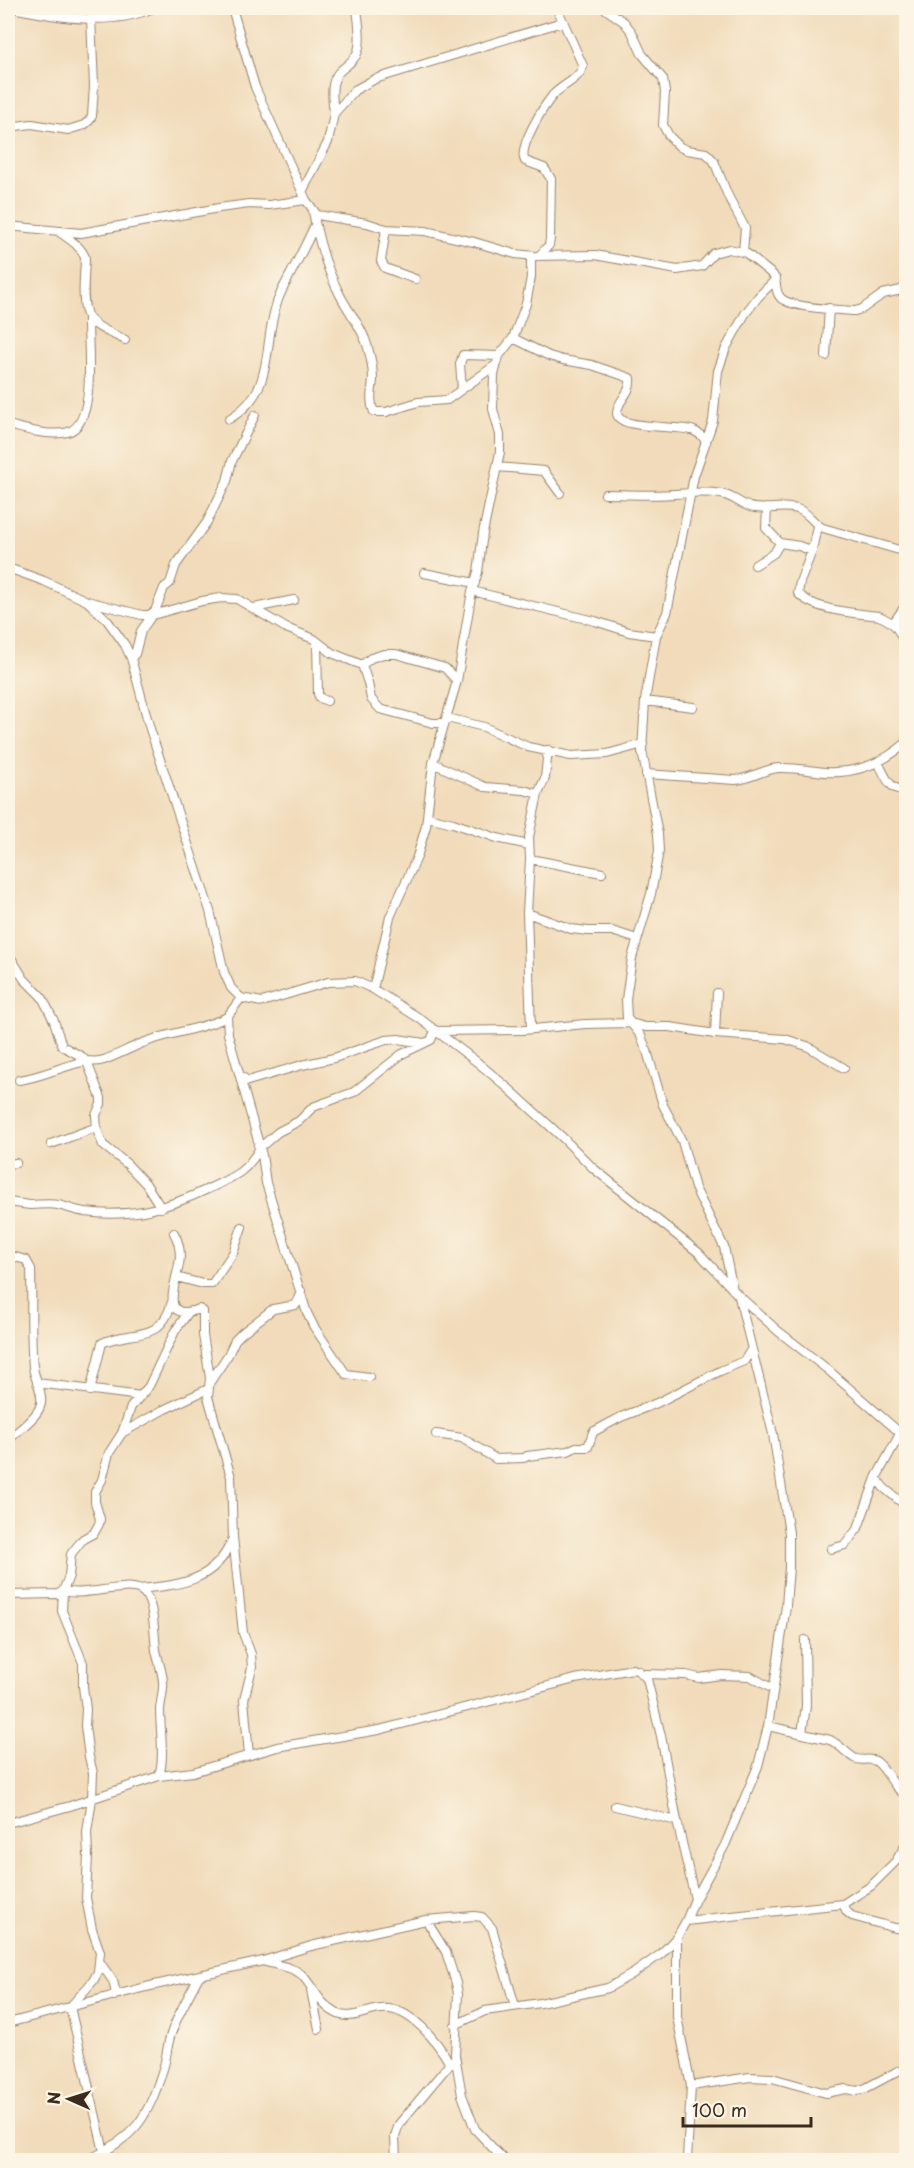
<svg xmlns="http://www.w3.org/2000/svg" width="914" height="2168" font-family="'Playpen Sans',sans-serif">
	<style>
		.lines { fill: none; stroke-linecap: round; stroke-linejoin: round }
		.minor-casing { stroke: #96826c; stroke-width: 10 }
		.minor { stroke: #fff; stroke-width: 8 }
	</style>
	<rect width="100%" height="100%" fill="#fcf5e5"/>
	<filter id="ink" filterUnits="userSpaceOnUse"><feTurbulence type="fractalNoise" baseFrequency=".0167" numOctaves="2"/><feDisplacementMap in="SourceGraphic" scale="12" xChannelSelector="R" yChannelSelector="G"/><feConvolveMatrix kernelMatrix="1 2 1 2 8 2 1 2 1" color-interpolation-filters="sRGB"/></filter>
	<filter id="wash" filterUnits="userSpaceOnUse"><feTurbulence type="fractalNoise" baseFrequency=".008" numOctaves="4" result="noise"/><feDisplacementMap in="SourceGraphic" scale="24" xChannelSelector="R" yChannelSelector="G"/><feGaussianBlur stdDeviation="1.35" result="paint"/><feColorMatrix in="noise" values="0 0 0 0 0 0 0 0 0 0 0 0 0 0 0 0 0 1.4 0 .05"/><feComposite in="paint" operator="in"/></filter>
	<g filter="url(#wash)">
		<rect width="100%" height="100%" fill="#f1dbba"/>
	</g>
	<g filter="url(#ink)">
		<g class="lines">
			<g class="minor-casing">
				<path id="minor" d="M13 8C56 17 111 27 153 8
					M232 8 255 87 306 200 317 215 367 223 386 229 425 231 474 242 515 254 535 256 595 255 677 270 702 266 714 253 729 249 746 253 773 275C778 282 774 290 780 297 788 308 840 310 855 311L862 309 883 294 906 289
					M604 8 624 22 632 32 642 54 663 79 665 92 663 125 669 136 680 147 687 150 706 153 714 161 728 196 745 228 743 252
					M334 114C333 101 329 83 339 72 346 65 355 61 358 51 362 39 358 20 357 8
					M8 127 32 124 68 130 84 125 89 121 92 116 94 86 91 18
					M303 190 328 142 334 114 338 109 355 90 375 79 562 22
					M313 211C318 240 326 268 340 295 349 313 363 328 368 348 371 358 373 370 373 380 372 391 369 401 374 412H386L418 402 447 400 497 364
					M8 226 81 233 219 208 249 204 269 205 306 200
					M386 229 381 261 385 268 415 279
					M59 232C69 239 80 245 85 257 85 271 80 307 89 318 96 328 114 334 125 340
					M539 256 549 245 550 239 551 179 544 168 525 161C517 148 544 106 553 95 562 85 580 79 583 66L557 8
					M513 338 549 356 563 360 592 365 630 378C632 394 617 400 617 413 617 431 684 424 696 432 700 434 704 438 706 442
					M826 356 829 308
					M462 389 460 364 463 355 499 356
					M229 419C278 390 261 344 278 300 281 291 286 283 290 275 299 258 307 242 315 225
					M8 425C25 429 50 437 68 432 98 423 87 342 88 317
					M497 467 544 471 560 493
					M605 494C628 494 652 496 675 494 691 493 705 491 721 494 734 496 743 507 755 508 769 510 783 505 797 509 809 512 813 524 823 528L906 552
					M767 508 766 528 780 543
					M817 526 812 551 800 582 798 593C813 611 857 613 879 616 898 624 898 630 906 646
					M755 565 774 553 780 543 799 546 812 551
					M8 568 44 581 87 601 107 620 125 645 131 658 150 729 210 911 224 972 231 988 241 998 262 1002 328 982 355 981 373 989 419 1018 477 1062 508 1088 563 1138 593 1168 699 1253 739 1296 778 1331 827 1369 906 1438
					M424 573 475 583
					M472 591 595 621 629 632 656 636
					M87 601 142 615H149L155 611
					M254 608 294 600
					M153 615 202 601 221 598 237 599 286 628 314 639 332 653 362 665
					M893 623 906 605
					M317 642 318 694 320 698 327 701
					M131 658 135 654 141 631 155 611 164 588 170 583 176 565 207 522 227 481 232 461 255 415
					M362 665 368 683 371 699 380 709 433 723H444
					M362 665 371 658 384 654H396L445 668 457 681
					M645 701 693 707
					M447 718 484 727 528 747 571 756 607 754 643 744
					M878 762C885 775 890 793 906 789
					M433 763 485 787 524 790 538 794
					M646 774 735 780C751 779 763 769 779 768 795 767 810 771 825 772 856 774 884 762 906 743
					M428 817 453 823 497 838 529 845
					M530 859 602 873
					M527 913 571 929 588 931H612L637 939
					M8 953 24 979 42 997 54 1021 62 1046 81 1056 87 1062 101 1098V1104L96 1115 97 1130 103 1145 127 1164 146 1184 161 1208
					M373 989 390 917 417 857 426 826 433 763 457 681 472 591 478 572 483 533 500 452V435L493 409 494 375 499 356 513 338 526 304 531 277V260L533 256
					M241 998 227 1017 228 1034 262 1155 266 1183 307 1313 314 1327 346 1374 369 1377
					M531 1029 527 913 530 859 529 837 538 794 545 778 548 750
					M715 1034 717 993
					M241 1076 248 1081 302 1065 334 1058 386 1040 398 1039 424 1043
					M19 1080C41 1077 60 1067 82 1062 89 1060 96 1063 104 1060 118 1055 130 1048 143 1043 170 1032 201 1030 227 1017
					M51 1144 97 1127
					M258 1145 264 1144 278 1132 299 1121 313 1107 354 1092 402 1054 431 1040 435 1031 523 1030 585 1024 631 1023 645 1027H670L715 1034 785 1039 807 1046 844 1068
					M8 1164 16 1163
					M8 1202C15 1203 23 1204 30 1205 40 1205 49 1203 58 1205 67 1207 76 1211 85 1212 131 1218 169 1208 210 1188 235 1176 245 1173 260 1148
					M174 1233C178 1240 180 1249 180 1257 179 1278 155 1324 199 1309L203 1311V1335L210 1378 208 1397 231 1477 233 1537 243 1633 251 1654 252 1668 244 1700 249 1755
					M8 1255 26 1260 31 1269C32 1301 30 1334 33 1367 34 1378 43 1391 41 1403 39 1417 17 1430 8 1441
					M176 1277 203 1284H212L233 1253 242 1227
					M733 1290 724 1247 695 1188 682 1141 663 1105 647 1051 641 1036 627 1018 626 999 632 958 651 894 659 851 658 834 642 751 645 701 656 636 667 613 694 476 713 421 718 371 726 348 745 314 758 297 776 279
					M210 1382 228 1355 235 1340 242 1333 273 1309 296 1305 301 1291
					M37 1383 141 1396
					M90 1391 102 1343C131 1329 160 1345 172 1302
					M122 1433 163 1410 208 1389
					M436 1434 462 1438 496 1459 524 1458 527 1456 568 1451 576 1447H588L593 1432 621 1417 657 1403 720 1371 744 1361 751 1350
					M876 1478 884 1488 906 1506
					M831 1549 845 1545 858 1528 876 1478 901 1432
					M139 1589C179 1585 215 1582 232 1540
					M8 1595 58 1594 63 1591C87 1597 124 1582 140 1590 155 1597 154 1636 156 1650 158 1661 162 1670 163 1681 164 1690 161 1699 160 1709 160 1731 165 1756 159 1776
					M644 1674 686 1675 699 1678 721 1675 750 1676 773 1689
					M768 1726 830 1740C840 1745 845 1752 854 1758 861 1762 870 1757 877 1762 889 1772 892 1787 906 1795
					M802 1733 806 1706 805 1640
					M615 1806 677 1821
					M8 1823 70 1806 159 1776 193 1772 277 1747 379 1730 575 1679 633 1669 639 1671 647 1679 661 1736 677 1821 695 1899
					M843 1904 847 1912 852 1916 895 1928 906 1929
					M426 1920 446 1952 456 1983 458 1994 455 2055 462 2095 475 2129 504 2160
					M686 1921 843 1904 871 1886 896 1861 906 1844
					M677 1937V2017L691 2086 687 2160
					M99 1961 113 1981 116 1993 114 1996
					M263 1961C274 1965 294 1967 302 1975 314 1988 319 2004 336 2013 351 2021 366 2010 381 2009 409 2005 438 2042 450 2064
					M311 1991 319 2029
					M8 2023 146 1987 263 1961 311 1946 426 1920 474 1916 482 1917 492 1928 515 2006
					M455 2025 485 2011 540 2003 608 1988 634 1973 661 1954 677 1937 686 1921 695 1899 725 1845 758 1766 768 1726 786 1606 789 1567V1533L773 1434 739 1297
					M691 2086 750 2077 772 2078 826 2093 846 2089 857 2091 866 2088 898 2071
					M88 2160C135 2137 148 2119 163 2069 167 2057 167 2045 171 2034 178 2013 189 1996 199 1976
					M106 2160 70 2007 93 1981 98 1972 100 1952 92 1929 86 1898 88 1855 87 1832 92 1799 93 1773 89 1757 85 1726 86 1709 83 1687V1663L62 1611 63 1591 69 1576 71 1554 83 1539 94 1533 99 1524 100 1519 95 1502V1492L102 1480 109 1453 122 1433 131 1407 149 1386 175 1331 188 1313
					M396 2160 395 2136 399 2124 452 2061"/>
			</g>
			<use href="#minor" class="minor"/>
		</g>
	</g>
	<rect width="914" height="2168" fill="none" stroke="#fcf5e5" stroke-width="30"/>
	<g transform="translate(69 2099) rotate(273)" stroke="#fcf5e5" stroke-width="4.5" paint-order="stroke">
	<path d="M0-4.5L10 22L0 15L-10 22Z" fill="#3b2a1e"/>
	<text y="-9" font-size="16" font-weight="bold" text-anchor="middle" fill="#3b2a1e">N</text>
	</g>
	<path d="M683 2117v9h128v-9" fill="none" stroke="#3b2a1e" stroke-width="3"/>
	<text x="692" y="2117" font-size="18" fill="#3b2a1e" stroke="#fcf5e5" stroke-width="4.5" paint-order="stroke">100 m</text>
</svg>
